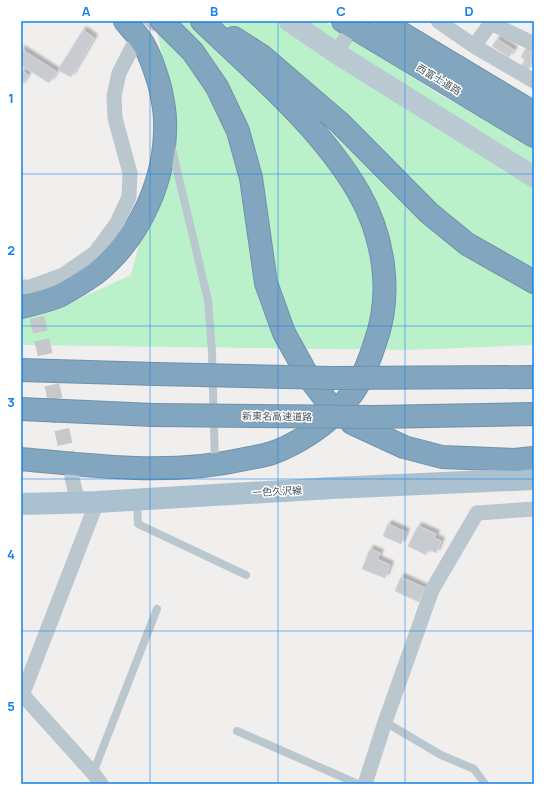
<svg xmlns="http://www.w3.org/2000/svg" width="555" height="805" font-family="Manrope,'Noto Sans JP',sans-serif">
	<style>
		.green { fill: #baf1ca }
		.building { fill: #c8ccd1; stroke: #d2d5da; filter: url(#shadow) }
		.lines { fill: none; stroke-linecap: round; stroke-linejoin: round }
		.street-tunnel { stroke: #c6c8ca; stroke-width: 15; stroke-dasharray: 15 8; stroke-linecap: butt }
		.highway-casing { stroke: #6e91ac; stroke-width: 24 }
		.lane { stroke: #bbc7ce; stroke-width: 8 }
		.street { stroke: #bbc7ce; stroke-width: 15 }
		.secondary { stroke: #bbc9d3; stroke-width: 21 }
		.primary { stroke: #acc1cf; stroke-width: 22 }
		.highway { stroke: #83a6c0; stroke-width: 22 }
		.highway-bridge-casing { stroke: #6e91ac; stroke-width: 24; stroke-linecap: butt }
		.highway-bridge { stroke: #83a6c0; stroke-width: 22 }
		.grid { fill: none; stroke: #1082e9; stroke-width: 1; stroke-opacity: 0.55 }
		.labels { text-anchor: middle; stroke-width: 3; stroke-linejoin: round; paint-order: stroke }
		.street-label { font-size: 10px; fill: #45545d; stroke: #fff }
		.neatline { fill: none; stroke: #1082e9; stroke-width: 1.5 }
		.grid-label { font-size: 13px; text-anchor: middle; font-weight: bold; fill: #1082e9 }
	</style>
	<defs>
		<filter id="shadow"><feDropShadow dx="3.5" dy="-3.5" stdDeviation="1" flood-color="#0004"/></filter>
	</defs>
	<rect width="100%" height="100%" fill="#f1eeee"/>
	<path class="green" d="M156 21H324L440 95 505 129 534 147V345L409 350 21 345V318L72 302 131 275 172 120Z"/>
	<path class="building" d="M83 30 94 38 71 77 58 70Z
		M497 39 514 50 509 57 492 46Z
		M526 48 534 53V55L530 63 532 64 528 70 521 66 525 60 521 57Z
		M21 49 57 72 49 83 21 65Z
		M21 70 28 75 21 86Z
		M388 524 406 532 401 544 383 536Z
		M418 526 436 534 434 538 441 541 436 553 428 549 426 555 408 546Z
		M370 549 380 553 377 559 390 565 385 578 362 569Z
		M401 577 425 588 419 602 395 591Z"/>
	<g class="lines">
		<path class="street-tunnel" d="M133 45 152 21
			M32 295 71 471"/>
		<g class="highway-casing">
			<path id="highway" d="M162 21 193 52 217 87 238 131 251 178 266 283 284 333 309 378 326 400
				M343 21 534 136
				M381 21 534 113
				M234 38 262 56 340 123 429 213 467 244 534 282
				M21 307C33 304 47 301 59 296 70 290 85 281 95 274 141 237 167 178 165 120 165 109 162 97 160 87 156 73 151 57 144 45 139 36 131 29 125 21
				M21 370 156 374
				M21 409 153 415
				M352 423 404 447 442 457 514 460 534 458
				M21 459C95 466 171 476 245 459 254 457 263 456 272 453 290 447 313 433 327 421 332 416 336 411 341 406 345 401 351 396 354 391 362 380 371 356 375 343 393 294 384 237 359 193 321 127 256 73 202 21"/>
		</g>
		<path class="lane" d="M171 145 208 300 212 352 215 463
			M137 500 138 524 246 575
			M385 722 441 755 474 769 485 784
			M237 731 358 784
			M93 773 157 609"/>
		<path class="street" d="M438 21 474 46 534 81
			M474 46 491 23 534 44
			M336 53 345 39
			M21 287H30L63 275 95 253 117 223 129 197 130 173 115 118 114 96 119 73 133 46
			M72 478 78 502
			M21 693 93 773 101 784
			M21 698 97 502
			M365 784 385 722 432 590 477 513 534 509"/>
		<path class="secondary" d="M289 21 336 53 534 177"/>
		<path class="primary" d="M21 504 97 502 332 488 534 479"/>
		<use href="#highway" class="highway"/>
		<g class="highway-bridge-casing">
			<path id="highway-bridge" d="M156 374 331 378 534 377
				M153 415 375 417 534 414"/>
		</g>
		<use href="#highway-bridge" class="highway-bridge"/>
	</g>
	<path class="grid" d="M150 21V784M278 21V784M405 21V784M21 174H534M21 326H534M21 479H534M21 631H534"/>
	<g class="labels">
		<g class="street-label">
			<text transform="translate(439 79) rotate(31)" y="4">西富士道路</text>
			<text transform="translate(277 416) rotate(1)" y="4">新東名高速道路</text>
			<text transform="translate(277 491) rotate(-3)" y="4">一色久沢線</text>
		</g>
	</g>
	<rect width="555" height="805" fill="none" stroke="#ffffff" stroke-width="44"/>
	<rect x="22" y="22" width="511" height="761" class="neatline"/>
	<g class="grid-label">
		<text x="86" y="16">A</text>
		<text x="214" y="16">B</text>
		<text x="341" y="16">C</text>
		<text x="469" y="16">D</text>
		<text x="11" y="103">1</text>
		<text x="11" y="255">2</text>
		<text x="11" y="407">3</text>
		<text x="11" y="559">4</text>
		<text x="11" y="711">5</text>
	</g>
</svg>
